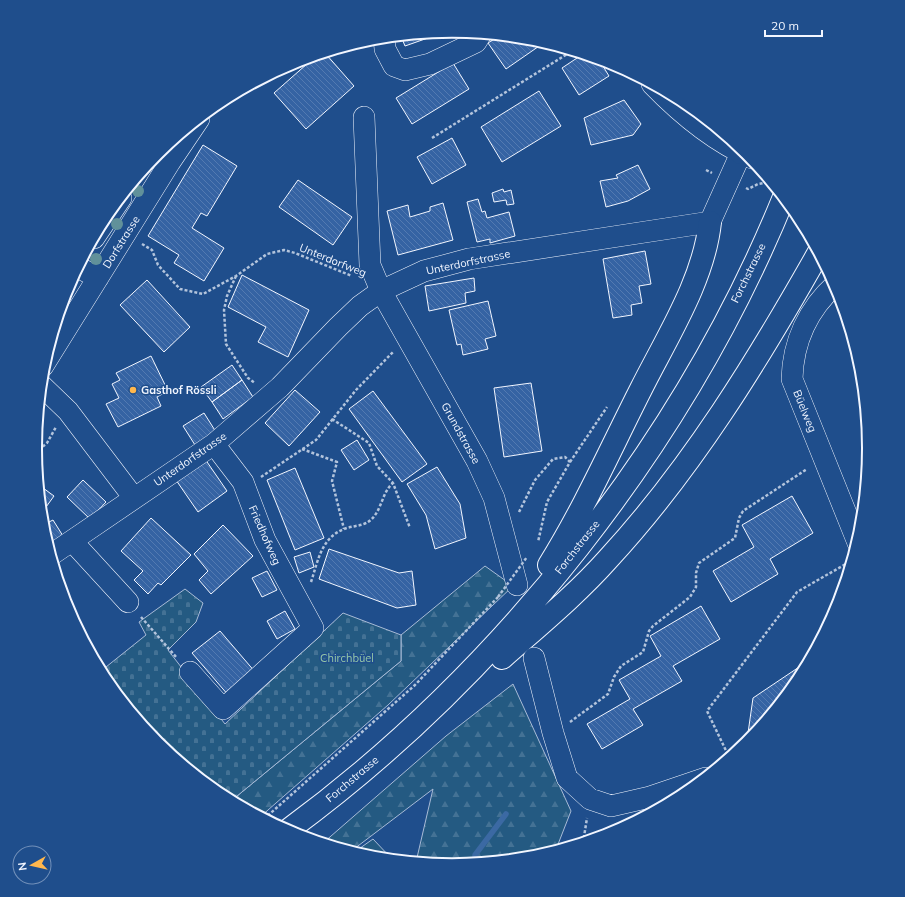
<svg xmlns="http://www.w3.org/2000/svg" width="905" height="897" font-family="Mulish,sans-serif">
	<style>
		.green { fill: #245a82; stroke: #a8bbd7 }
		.forest { fill: url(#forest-firs); stroke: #a8bbd7 }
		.cemetery { fill: url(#cemetery-stones); stroke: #a8bbd7 }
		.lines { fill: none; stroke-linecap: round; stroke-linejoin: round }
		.stream { stroke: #3b69a3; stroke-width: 5.5 }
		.building { fill: url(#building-back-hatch); stroke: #f2f6ff }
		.minor-casing { stroke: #f2f6ff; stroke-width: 22 }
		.highway-casing { stroke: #f2f6ff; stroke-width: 24 }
		.path { stroke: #b3c4dc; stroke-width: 2.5; stroke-dasharray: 3 2; stroke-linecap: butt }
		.minor { stroke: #1f4e8c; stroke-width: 21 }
		.highway { stroke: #1f4e8c; stroke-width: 22 }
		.path-bridge { stroke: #b3c4dc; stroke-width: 2.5; stroke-dasharray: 3 2; stroke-linecap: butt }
		.tree { fill: #61919a }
		.poi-dot { fill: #ffb74d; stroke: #1f4e8c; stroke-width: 1.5 }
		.labels { text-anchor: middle; stroke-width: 3; stroke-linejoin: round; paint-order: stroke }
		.street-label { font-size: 11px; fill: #f2f6ff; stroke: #1f4e8c }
		.poi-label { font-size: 11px; font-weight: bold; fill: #f2f6ff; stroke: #1f4e8c; text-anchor: start }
		.park-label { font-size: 11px; fill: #97c8a6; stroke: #1f4e8c }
		.rim { fill: none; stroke: #f2f6ff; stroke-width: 2 }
	</style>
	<defs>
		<pattern id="forest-firs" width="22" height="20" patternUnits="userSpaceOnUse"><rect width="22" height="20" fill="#245a82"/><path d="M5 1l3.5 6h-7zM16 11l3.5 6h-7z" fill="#447295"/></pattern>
		<pattern id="cemetery-stones" width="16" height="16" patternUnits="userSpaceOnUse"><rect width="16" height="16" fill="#245a82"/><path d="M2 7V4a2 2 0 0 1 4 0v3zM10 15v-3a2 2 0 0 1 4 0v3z" fill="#447295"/></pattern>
		<pattern id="building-back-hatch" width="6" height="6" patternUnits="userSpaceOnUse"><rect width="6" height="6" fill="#3563a3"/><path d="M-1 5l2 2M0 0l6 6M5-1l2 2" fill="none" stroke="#537ab1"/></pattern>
	</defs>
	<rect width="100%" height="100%" fill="#1f4e8c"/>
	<path class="green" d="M373 839 391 858 390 860 371 858 353 853Z"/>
	<path class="forest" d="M485 566 513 586 388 705 260 817 231 801 401 661V635Z
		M513 684 571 811 555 852C511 865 462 867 416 862L433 789 350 852 323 843 446 736Z"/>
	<path class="cemetery" d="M185 589 203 603 196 622 168 650 225 724 343 613 401 635V661L231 801 220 796 157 744 105 680 101 671 146 635 139 622Z"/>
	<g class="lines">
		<path class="stream" d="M475 864V855L506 814"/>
	</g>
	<path class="building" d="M445 32 405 46 401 36Z
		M499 36 534 39 545 42 506 69 488 43Z
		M325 53 354 86 306 129 274 93 316 56Z
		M583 54 598 58 609 76 579 95 562 68Z
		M453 63 469 89 412 124 396 98Z
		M539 91 561 126 502 162 481 127Z
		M624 100 641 124 633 135 591 145 584 118Z
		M452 138 466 165 432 184 417 157Z
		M203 145 237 166 207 216 201 213 192 228 224 248 204 281 174 263 179 255 148 236Z
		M638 165 650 189 628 201 606 207 600 181 618 178 616 175Z
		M298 180 352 217 333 245 279 207Z
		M503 189 504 192 511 190 514 204 507 205 506 200 494 202 492 193Z
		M478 199 482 212 485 211 487 218 509 212 515 236 490 243V239L477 242 467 202Z
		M443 203 453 240 398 255 387 211 408 205 410 217 430 211V207Z
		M645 251 651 284 639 286 642 303 631 305 632 315 613 318 603 259Z
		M242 275 309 310 288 357 258 342 266 327 228 307Z
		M474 278 475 291 465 293 466 303 429 311 425 286Z
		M147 280 190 327 164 352 120 305Z
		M488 301 496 336 485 339 488 349 463 355 461 344 457 345 449 310Z
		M151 356 168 391 157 397 161 406 118 427 106 404 119 398 112 384 120 380 116 373Z
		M232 365 242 380 212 402 201 387Z
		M242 380 253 397 223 419 212 402Z
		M531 383 542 451 504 457 494 388Z
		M295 390 320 412 289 446 265 423Z
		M373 391 427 464 402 482 349 409Z
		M204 413 216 432 195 445 183 426Z
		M357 440 369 460 354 470 341 450Z
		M205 459 227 491 198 512 176 480Z
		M437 467 460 504 466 538 435 549 426 515 407 484Z
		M295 468 324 538 295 550 267 480Z
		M83 480 106 502 90 519 67 497Z
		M39 485 54 496 41 514Z
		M792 496 813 533 770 559 778 574 731 602 713 571 754 547 742 525Z
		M151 518 191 555 161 585 158 583 148 594 134 580 143 571 121 551Z
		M53 520 63 536 48 545 43 525Z
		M223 525 253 556 211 594 199 580 208 571 194 554Z
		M329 549 399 573 412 571 416 605 397 608 319 579Z
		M310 552 314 567 299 573 294 557Z
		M267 571 277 590 262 597 252 578Z
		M701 606 720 639 673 666 682 681 633 709 643 725 602 749 587 724 630 699 619 680 661 656 650 636Z
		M285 611 295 629 277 639 267 621Z
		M220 631 256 673 229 696 192 653Z
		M811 659 800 681 765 722 748 733 753 698Z"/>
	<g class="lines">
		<g class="minor-casing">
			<path id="minor" d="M384 38 385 49 394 66 405 70 430 64 476 42 481 34
				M652 84C681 114 713 141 752 158
				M364 117 370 265 381 291 477 461 494 498 517 585
				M94 238 121 198
				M78 267 98 278
				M836 284C808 309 793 342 792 379L858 543
				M43 366 170 162 199 119
				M41 385 68 411 134 498
				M72 541 128 602
				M51 555 214 444 280 387 338 327 360 306 381 291 424 271 469 259 710 222 741 153
				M534 658 553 733 567 778 590 799 611 806 650 797 706 778
				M190 672 223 709 313 628 265 540 243 482 214 444"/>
		</g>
		<g class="highway-casing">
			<path id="highway" d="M741 153 743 150
				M549 565C584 509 611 448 641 389 667 337 704 280 710 222
				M502 658C538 626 576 595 608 559 692 468 758 360 819 252
				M287 831C501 674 684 443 784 197"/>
		</g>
		<path class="path" d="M432 138 572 51
			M706 170 712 173
			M746 188 748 189 758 184 771 182
			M142 244 152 250 158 265 180 289 203 294 236 276 267 254 284 250 295 253 352 276
			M236 276 227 296 224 310 226 344 248 378 255 383
			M332 419 369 443 377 466 393 483 410 528
			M302 449 337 462 332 481 344 529
			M35 453 47 443 56 427
			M570 462 607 407
			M261 477 316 440 356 390 393 352
			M519 512 535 480 553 459 565 457 570 462 547 502 538 542
			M311 582C318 561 321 538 344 529 351 526 362 526 368 522 382 513 381 493 393 483
			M141 617 177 658
			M570 722 608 694 614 677 621 666 643 652 649 631 653 626 690 597 696 587V573L699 563 735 538 739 518 743 511 807 469
			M730 759 707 711 797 592 851 561
			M264 819 415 685 498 597
			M583 843 587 818"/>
		<use href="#minor" class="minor"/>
		<use href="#highway" class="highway"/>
		<path class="path-bridge" d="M498 597 527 557"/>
	</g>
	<g class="tree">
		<circle cx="138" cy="191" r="6"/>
		<circle cx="117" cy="224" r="6"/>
		<circle cx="96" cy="259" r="6"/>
	</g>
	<circle class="poi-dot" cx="133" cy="390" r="4"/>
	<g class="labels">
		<g class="street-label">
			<text transform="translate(121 242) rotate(-58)" y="4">Dorfstrasse</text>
			<text transform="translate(333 260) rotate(22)" y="4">Unterdorfweg</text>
			<text transform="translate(468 262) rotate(-12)" y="4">Unterdorfstrasse</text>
			<text transform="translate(748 273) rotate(-64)" y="4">Forchstrasse</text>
			<text transform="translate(805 411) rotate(68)" y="4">Büelweg</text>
			<text transform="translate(461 433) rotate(61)" y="4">Grundstrasse</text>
			<text transform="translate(190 459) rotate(-35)" y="4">Unterdorfstrasse</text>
			<text transform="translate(265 535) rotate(66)" y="4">Friedhofweg</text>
			<text transform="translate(577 547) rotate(-52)" y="4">Forchstrasse</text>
			<text transform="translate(352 779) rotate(-40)" y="4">Forchstrasse</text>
		</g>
		<g class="poi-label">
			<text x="141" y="394">Gasthof Rössli</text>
		</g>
		<g class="park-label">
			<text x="347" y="662">Chirchbüel</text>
		</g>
	</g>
	<path d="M0 0H905V897H0ZM42 448a410 410 0 1 1 820 0a410 410 0 1 1-820 0Z" fill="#1f4e8c" fill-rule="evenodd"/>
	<path class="rim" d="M42 448a410 410 0 1 1 820 0a410 410 0 1 1-820 0Z"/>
	<g transform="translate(32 865) rotate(262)"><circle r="19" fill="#1f4e8c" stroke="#7391ba"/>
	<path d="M0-3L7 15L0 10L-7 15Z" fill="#ffb74d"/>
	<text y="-6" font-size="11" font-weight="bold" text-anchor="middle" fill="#f2f6ff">N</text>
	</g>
	<path d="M765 30v6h57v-6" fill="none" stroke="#f2f6ff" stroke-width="2"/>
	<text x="771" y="30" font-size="12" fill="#f2f6ff" stroke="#1f4e8c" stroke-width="3" paint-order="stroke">20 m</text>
</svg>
